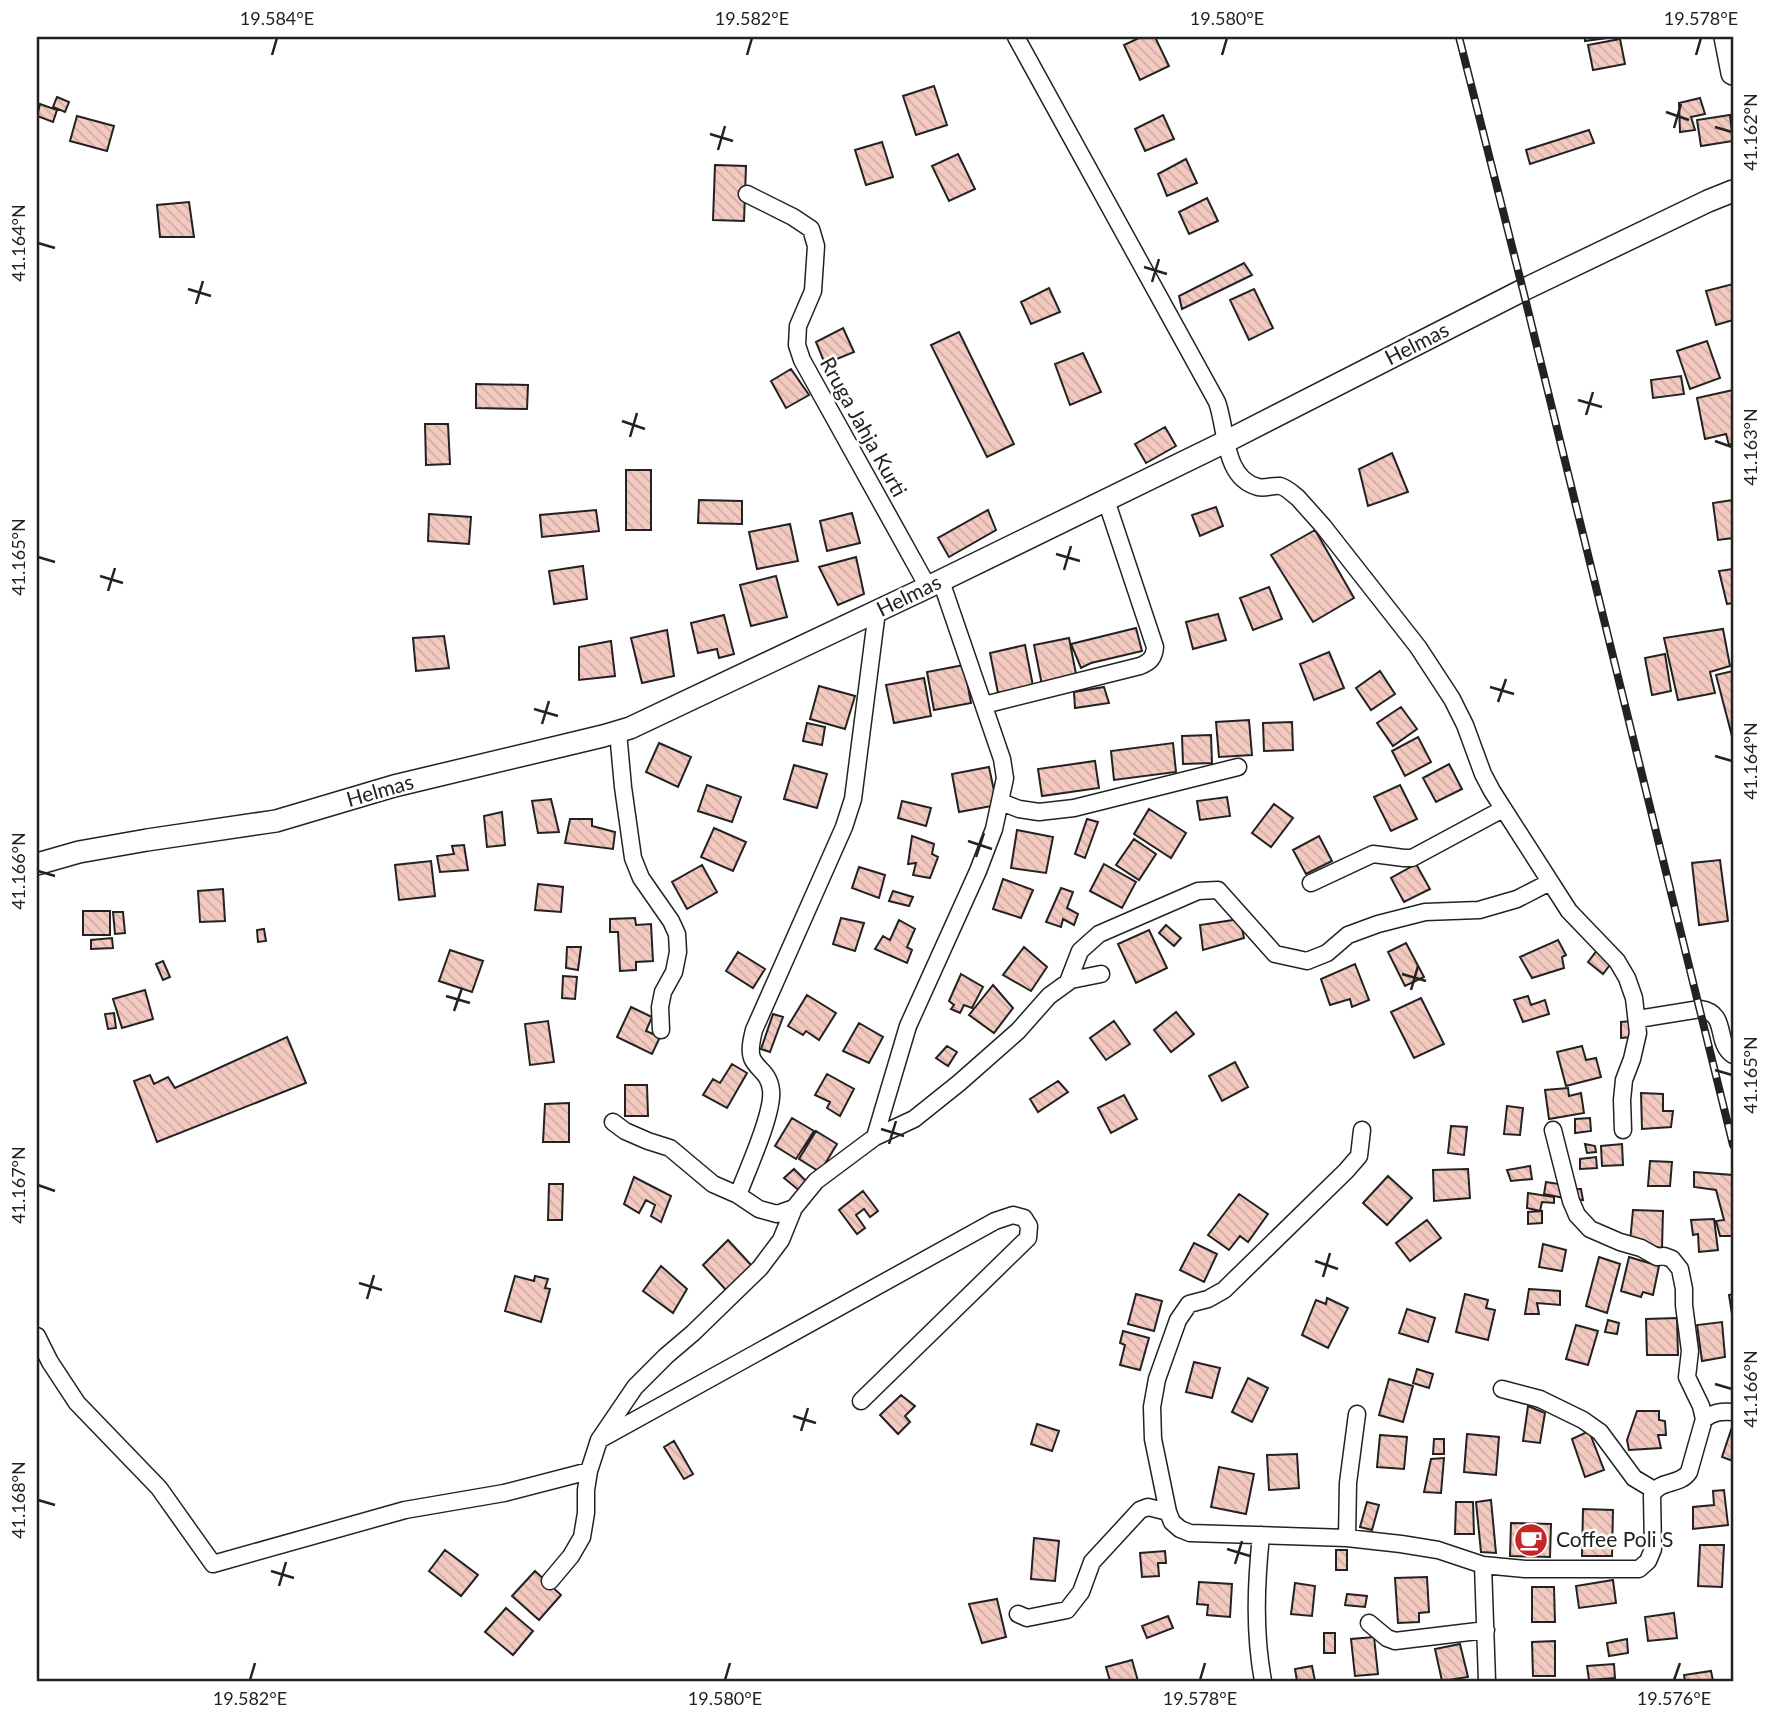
<svg xmlns="http://www.w3.org/2000/svg" width="1770" height="1718" font-family="Lato,sans-serif">
	<style>
		.building { fill: url(#building-back-hatch); stroke: #222; stroke-width: 2 }
		.lines { fill: none; stroke-linecap: round; stroke-linejoin: round }
		.minor-casing { stroke: #222; stroke-width: 19 }
		.tertiary-casing { stroke: #222; stroke-width: 24 }
		.secondary-casing { stroke: #222; stroke-width: 26 }
		.minor { stroke: #fff; stroke-width: 16 }
		.tertiary { stroke: #fff; stroke-width: 21 }
		.secondary { stroke: #fff; stroke-width: 23 }
		.rail-casing { stroke: #222; stroke-width: 8 }
		.rail { stroke: #fff; stroke-width: 5; stroke-dasharray: 16; stroke-linecap: butt }
		.ticks { fill: none; stroke: #222; stroke-width: 2.5 }
		.labels { text-anchor: middle; stroke-width: 5; stroke-linejoin: round; paint-order: stroke }
		.street-label { font-size: 21px; fill: #222; stroke: #fff }
		.poi-label { font-size: 21px; fill: #222; stroke: #fff; text-anchor: start }
		.neatline { fill: none; stroke: #222; stroke-width: 2.5 }
		.ticks-label { font-size: 18px; text-anchor: middle; fill: #222 }
	</style>
	<defs>
		<pattern id="building-back-hatch" width="6" height="6" patternUnits="userSpaceOnUse" patternTransform="scale(1.75)"><rect width="6" height="6" fill="#f3c9c0"/><path d="M-1 5l2 2M0 0l6 6M5-1l2 2" fill="none" stroke="#d0aca5"/></pattern>
	</defs>
	<rect width="100%" height="100%" fill="#fff"/>
	<path class="building" d="M1141 37H1155L1169 66 1140 80 1124 45Z
		M1585 37H1614L1585 41Z
		M1620 39 1625 64 1593 70 1588 45Z
		M934 86 947 125 916 135 903 96Z
		M57 97 69 102 65 112 53 107Z
		M1700 98 1705 114 1691 117 1695 130 1680 132 1679 103Z
		M40 104 57 110 53 122 37 116Z
		M1163 115 1174 139 1145 151 1135 129Z
		M1730 115 1733 141 1701 146 1697 120Z
		M77 116 114 126 107 151 70 141Z
		M1589 130 1594 143 1530 164 1526 150Z
		M882 142 893 177 866 185 855 150Z
		M958 154 975 189 949 201 932 166Z
		M1186 159 1197 183 1167 196 1158 174Z
		M715 165 746 166 744 221 713 220Z
		M1207 198 1218 221 1189 234 1179 212Z
		M189 202 194 237H160L157 205Z
		M1244 263 1252 275 1182 309 1179 296Z
		M1733 284V320L1716 325 1706 291Z
		M1049 288 1060 312 1031 324 1021 302Z
		M1254 289 1273 328 1249 340 1230 300Z
		M843 328 854 352 825 364 816 342Z
		M959 332 1014 444 987 457 931 345Z
		M1707 341 1720 378 1690 389 1677 351Z
		M1083 353 1101 392 1070 405 1055 364Z
		M791 369 809 395 786 408 771 381Z
		M1681 376 1684 394 1653 398 1651 380Z
		M476 384 528 385 527 409 476 408Z
		M1733 390V444L1729 445 1726 434 1705 439 1697 398Z
		M425 424H448L450 464 426 465Z
		M1165 427 1176 446 1146 463 1135 444Z
		M1392 453 1408 492 1368 506 1359 469Z
		M626 470H651V530H626Z
		M699 500 742 501V524L698 523Z
		M1733 500V538L1718 540 1713 503Z
		M1216 507 1223 526 1200 536 1192 515Z
		M596 510 599 531 542 537 540 515Z
		M988 510 996 530 949 557 938 538Z
		M852 513 860 543 827 551 820 521Z
		M429 514 471 517 469 544 428 541Z
		M790 524 798 561 757 569 749 532Z
		M1315 530 1354 598 1313 622 1271 555Z
		M856 557 864 594 838 605 819 567Z
		M583 566 587 599 554 604 549 571Z
		M1733 569V603L1727 604 1719 571Z
		M776 576 787 617 751 626 740 585Z
		M1269 587 1282 619 1253 630 1240 598Z
		M1218 614 1226 640 1193 649 1186 622Z
		M724 615 734 654 719 658 717 649 698 653 691 623Z
		M1136 628 1142 651 1091 663 1081 668 1071 644Z
		M1723 629 1730 666 1710 672 1715 693 1678 700 1664 638Z
		M667 630 674 676 642 683 631 638Z
		M444 636 449 668 416 671 413 638Z
		M1069 638 1077 679 1042 685 1034 645Z
		M611 641 615 676 579 680V647Z
		M1025 645 1033 686 998 693 990 653Z
		M1329 652 1344 688 1314 700 1300 664Z
		M1665 654 1671 691 1652 695 1645 658Z
		M964 665 971 703 934 710 927 672Z
		M1380 671 1395 694 1371 710 1356 688Z
		M1733 671V740L1716 675Z
		M924 678 931 716 894 723 886 685Z
		M819 686 855 696 845 729 810 719Z
		M1104 687 1109 703 1075 708 1074 692Z
		M1401 707 1417 729 1393 746 1377 723Z
		M1249 720 1252 755 1219 757 1216 722Z
		M1292 722 1293 750 1264 751 1263 723Z
		M807 723 825 727 822 745 803 741Z
		M1211 735 1212 763 1183 764 1182 736Z
		M1418 737 1431 762 1405 776 1392 751Z
		M659 743 691 757 678 787 646 772Z
		M1173 743 1176 772 1114 780 1111 751Z
		M1095 761 1099 788 1042 796 1038 769Z
		M1449 764 1462 789 1436 802 1423 778Z
		M794 765 827 774 817 808 784 799Z
		M989 767 997 805 959 812 952 774Z
		M707 785 741 797 732 822 698 811Z
		M1400 785 1417 819 1391 831 1374 797Z
		M1227 797 1230 816 1200 820 1197 801Z
		M551 799 559 832 538 833 532 801Z
		M902 801 931 808 926 826 898 818Z
		M1274 804 1293 818 1271 847 1252 833Z
		M1149 809 1186 833 1171 858 1134 834Z
		M502 812 505 845 487 847 484 816Z
		M570 819H592V826L615 832 613 849 565 843Z
		M1087 819 1098 822 1085 858 1075 854Z
		M714 828 746 842 733 871 701 857Z
		M1017 830 1053 837 1046 873 1011 868Z
		M912 836 934 844 932 854 938 857 930 878 913 875 916 863 908 864Z
		M1319 836 1332 861 1306 874 1293 850Z
		M1134 839 1156 854 1139 880 1116 865Z
		M464 845 468 870 440 872 437 856 454 854 452 846Z
		M1720 860 1728 921 1699 925 1692 863Z
		M431 861 435 896 399 900 395 865Z
		M1104 864 1136 882 1122 908 1090 891Z
		M1416 864 1430 889 1404 902 1391 878Z
		M702 865 717 892 687 909 672 882Z
		M859 867 885 875 879 898 852 888Z
		M1003 879 1033 890 1021 918 993 909Z
		M538 884 563 887 561 912 535 910Z
		M1061 888 1073 892 1067 908 1078 914 1074 925 1063 919 1061 927 1046 922Z
		M223 889 225 921 200 922 198 891Z
		M893 891 913 897 909 906 889 901Z
		M83 911H110V935H83Z
		M113 912H123L125 933 115 934Z
		M635 918 636 925 651 924 653 961 636 962V970L620 971 618 932H610V919Z
		M841 918 864 923 855 951 833 944Z
		M1240 919 1244 938 1203 950 1200 925Z
		M899 920 915 929 907 947 912 950 907 963 875 949 883 936 890 940Z
		M1166 925 1181 938 1174 946 1159 933Z
		M264 929 266 941 258 942 257 930Z
		M1149 930 1167 968 1136 983 1118 944Z
		M112 938 113 948 91 949V940Z
		M1558 940 1566 955 1562 957 1564 968 1532 978 1520 957Z
		M1406 943 1424 977 1405 986 1388 952Z
		M567 947H581L578 970 566 968Z
		M1024 947 1047 967 1031 991 1003 975Z
		M1598 949 1613 961 1603 974 1588 962Z
		M450 950 483 961 472 992 439 981Z
		M738 952 765 969 753 988 726 971Z
		M163 961 170 977 163 980 156 964Z
		M1355 964 1369 1000 1352 1007 1350 999 1330 1005 1321 979Z
		M961 974 983 987 972 1008 964 1005 960 1013 951 1009 954 1005 949 1001Z
		M563 976 577 977 575 999 562 998Z
		M993 985 1013 1008 994 1033 969 1015Z
		M145 990 153 1019 122 1028 113 999Z
		M807 995 836 1013 819 1040 806 1031 803 1035 788 1026Z
		M1528 996 1531 1005 1545 1000 1549 1014 1523 1022 1514 1000Z
		M1421 998 1444 1044 1414 1058 1391 1012Z
		M631 1007 652 1017 646 1031 660 1037 652 1054 617 1037Z
		M1176 1012 1194 1034 1171 1052 1154 1030Z
		M114 1013 116 1028 108 1029 105 1014Z
		M773 1014 783 1017 770 1052 761 1049Z
		M548 1021 554 1062 530 1065 525 1024Z
		M1114 1021 1130 1044 1106 1060 1090 1038Z
		M1632 1021 1633 1037 1621 1038V1022Z
		M859 1023 883 1037 869 1063 843 1051Z
		M287 1037 306 1083 157 1142 134 1081 150 1075 154 1084 168 1077 175 1088Z
		M947 1046 957 1052 948 1066 936 1058Z
		M1582 1046 1586 1060 1596 1058 1601 1077 1566 1086 1557 1052Z
		M1235 1062 1248 1087 1222 1101 1209 1076Z
		M732 1064 747 1073 727 1108 703 1095 713 1079 720 1083Z
		M827 1074 854 1089 840 1116 827 1108 830 1102 815 1095Z
		M1058 1081 1068 1092 1038 1112 1030 1099Z
		M625 1085H647L648 1116H625Z
		M1568 1088 1569 1096 1581 1093 1584 1113 1549 1119 1545 1090Z
		M1641 1093 1663 1094V1111H1673L1671 1127 1642 1129Z
		M1124 1095 1137 1119 1111 1133 1098 1108Z
		M569 1103V1142H543L545 1104Z
		M1507 1106 1523 1108 1520 1135 1504 1134Z
		M792 1118 814 1131 796 1159 775 1146Z
		M1590 1118 1591 1131 1575 1133V1119Z
		M1451 1126 1467 1127 1464 1155 1448 1153Z
		M816 1131 837 1144 820 1172 799 1159Z
		M1585 1144 1595 1146 1596 1152 1587 1153Z
		M1622 1144 1623 1165 1602 1166 1601 1146Z
		M1596 1157 1597 1168 1580 1169V1159Z
		M1650 1161 1672 1162 1670 1186H1648Z
		M1530 1166 1532 1179 1511 1181 1507 1170Z
		M794 1169 809 1184 801 1192 784 1178Z
		M1468 1169 1470 1198 1434 1201 1433 1170Z
		M1694 1172 1733 1175V1236H1720L1716 1221 1724 1220 1716 1190 1694 1187Z
		M1388 1176 1412 1198 1387 1225 1363 1203Z
		M634 1177 671 1196 661 1222 651 1216 655 1205 646 1200 639 1213 624 1204Z
		M1546 1182 1565 1185 1564 1198 1544 1194Z
		M549 1184H563L562 1220H548Z
		M1573 1189H1581L1583 1200 1573 1199Z
		M863 1191 878 1211 870 1217 864 1209 856 1215 865 1228 857 1234 839 1210Z
		M1528 1193 1554 1197V1203L1542 1202 1540 1211 1527 1208Z
		M1239 1194 1268 1214 1248 1242 1240 1236 1229 1250 1208 1235Z
		M1633 1210 1663 1211 1662 1248 1630 1242Z
		M1542 1211V1223L1528 1224V1212Z
		M1714 1219 1718 1250 1699 1252 1698 1234 1693 1235 1691 1220Z
		M1427 1220 1441 1238 1410 1261 1396 1243Z
		M728 1240 752 1266 726 1290 703 1265Z
		M1194 1243 1217 1254 1204 1282 1180 1270Z
		M1543 1244 1566 1250 1562 1271 1539 1267Z
		M1599 1257 1620 1264 1607 1313 1586 1306Z
		M1629 1257 1659 1266 1653 1295 1643 1292 1641 1297 1621 1291Z
		M661 1266 687 1289 673 1313 643 1291Z
		M515 1276 534 1281 535 1276 548 1279 545 1288 550 1289 541 1322 505 1311Z
		M1529 1289 1560 1291V1305L1537 1303 1539 1314H1525Z
		M1136 1294 1162 1301 1154 1331 1128 1324Z
		M1465 1294 1488 1300 1486 1308 1495 1310 1488 1340 1456 1332Z
		M1733 1294V1314H1732L1729 1295Z
		M1327 1298 1348 1308 1328 1348 1302 1335 1316 1300 1326 1304Z
		M1407 1309 1435 1318 1428 1342 1399 1333Z
		M1677 1318 1678 1355H1647L1646 1319Z
		M1608 1320 1619 1323 1617 1334 1605 1332Z
		M1722 1322 1725 1357 1702 1361 1697 1325Z
		M1576 1325 1598 1331 1588 1365 1566 1359Z
		M1123 1331 1149 1338 1140 1370 1120 1365 1125 1345 1120 1343Z
		M1194 1362 1220 1368 1212 1398 1186 1392Z
		M1417 1369 1433 1374 1429 1388 1413 1383Z
		M1248 1378 1268 1388 1252 1422 1232 1412Z
		M1389 1379 1413 1386 1403 1422 1379 1415Z
		M901 1395 915 1406 905 1416 910 1422 898 1434 880 1415Z
		M1528 1406 1545 1413 1540 1443 1523 1441Z
		M1637 1411H1659V1420L1665 1421 1666 1435H1658L1661 1448 1629 1450 1627 1440Z
		M1037 1424 1059 1431 1052 1451 1031 1444Z
		M1732 1427 1733 1428V1461L1722 1457Z
		M1589 1431 1604 1470 1585 1477 1572 1439Z
		M1467 1434 1499 1437 1496 1475 1464 1472Z
		M1380 1435 1407 1437 1404 1469 1377 1467Z
		M1434 1439H1444V1454H1433Z
		M674 1441 693 1474 684 1479 664 1447Z
		M1297 1454 1299 1488 1269 1490 1267 1455Z
		M1444 1458 1441 1493 1424 1492 1431 1459Z
		M1219 1467 1254 1474 1246 1514 1211 1507Z
		M1724 1490 1728 1525 1693 1529V1507L1714 1505 1713 1491Z
		M1491 1500 1496 1553 1481 1552 1476 1502Z
		M1367 1502 1379 1505 1372 1530 1360 1527Z
		M1456 1502H1473L1474 1534H1455Z
		M1583 1509 1613 1510 1612 1556H1582Z
		M1511 1523 1551 1524 1550 1557 1510 1556Z
		M1034 1538 1059 1541 1055 1581 1031 1579Z
		M1700 1545H1724L1722 1587 1698 1586Z
		M445 1550 478 1575 461 1596 429 1571Z
		M1336 1550H1347V1570H1336Z
		M1165 1551 1166 1563H1158L1159 1576 1142 1577 1140 1553Z
		M535 1571 561 1595 539 1620 512 1596Z
		M1427 1577 1429 1612 1419 1613V1622L1398 1623 1395 1578Z
		M1613 1580 1616 1603 1579 1608 1576 1586Z
		M1199 1582 1232 1584 1230 1617 1207 1615 1208 1605 1197 1604Z
		M1295 1583 1315 1586 1312 1616 1291 1614Z
		M1532 1587H1554L1555 1622H1532Z
		M1347 1594 1367 1596 1365 1607 1345 1605Z
		M997 1599 1006 1637 982 1643 969 1604Z
		M506 1608 533 1631 513 1655 485 1632Z
		M1674 1613 1677 1638 1648 1641 1645 1617Z
		M1168 1616 1173 1628 1147 1638 1142 1626Z
		M1324 1633H1335V1653H1324Z
		M1374 1637 1378 1674 1355 1676 1351 1639Z
		M1627 1639 1628 1653 1609 1656 1607 1643Z
		M1555 1641V1676H1533L1532 1642Z
		M1460 1644 1468 1677 1442 1681 1435 1649Z
		M1132 1660 1138 1681H1110L1106 1667Z
		M1614 1664 1615 1678 1589 1680 1587 1666Z
		M1312 1666 1315 1681H1297L1295 1669Z
		M1711 1671 1713 1681H1685L1684 1675Z"/>
	<g class="lines">
		<g class="minor-casing">
			<path id="minor" d="M1016 37 1217 402C1227 429 1223 478 1258 487 1265 489 1273 485 1280 486 1286 487 1293 494 1298 498L1323 526 1418 647 1452 699 1465 725 1483 774 1492 791 1569 911 1617 961 1627 978 1634 998 1638 1033 1632 1059 1624 1080 1622 1100 1623 1130
				M747 194 793 217 811 229 816 246 813 291 798 326 797 345 802 360 928 587
				M984 705 1140 666C1150 662 1154 658 1155 647L1106 500
				M618 732 623 787 633 858 641 878 671 921 677 934 678 952 674 972 663 992 660 1007 661 1030
				M1001 802 1019 809 1039 812 1074 808 1238 767
				M1311 883 1373 854 1404 858H1412L1503 809
				M1068 982 1080 951 1099 934 1198 891 1218 890 1275 954 1307 961 1327 953 1348 935 1378 924 1425 912 1479 910 1517 899 1550 882
				M1638 1019 1700 1009C1729 1013 1714 1042 1733 1055
				M613 1122 625 1131 648 1141 670 1148 713 1184 738 1195 759 1209 777 1214 794 1208 816 1181 875 1137 908 1026 978 871 994 829 1005 778 1002 759 941 581
				M1362 1130 1359 1156 1346 1171 1224 1290 1208 1299 1189 1304 1178 1320 1157 1379 1152 1407 1153 1439 1168 1512 1172 1522 1180 1529 1190 1533 1347 1538 1401 1544 1438 1550 1483 1565 1525 1569H1639L1648 1561 1653 1549 1652 1495C1660 1479 1680 1486 1689 1472L1704 1419C1714 1412 1721 1411 1733 1412
				M1553 1130 1571 1201 1577 1215 1590 1229 1620 1242 1641 1248 1657 1257 1664 1256 1672 1259 1680 1269 1684 1289V1305L1690 1351 1687 1377 1701 1406 1704 1419
				M875 1137 914 1119 959 1083 1018 1031 1049 996 1071 980 1101 974
				M738 1195C747 1171 774 1112 771 1090 769 1072 757 1070 752 1058 749 1050 752 1038 754 1030L844 827 853 799 877 611
				M37 1336 50 1362 77 1403 159 1488 213 1564 405 1510 504 1493 589 1471
				M1502 1389 1540 1399 1583 1420 1600 1432 1634 1478 1654 1490
				M599 1440 995 1221 1013 1215 1024 1218 1029 1226 1028 1238 861 1401
				M1261 1535C1256 1584 1254 1632 1263 1681
				M1347 1538 1348 1483 1357 1414
				M1483 1565 1487 1681
				M550 1581 571 1556 582 1537 586 1513V1490L589 1471 599 1440 635 1387 666 1356 693 1333 760 1268 781 1240 794 1208
				M1018 1614 1027 1618 1067 1610 1081 1592 1092 1562 1140 1510 1148 1507 1168 1512
				M1369 1623 1387 1638 1395 1641 1486 1630"/>
		</g>
		<g class="tertiary-casing">
			<path id="tertiary" d="M37 864 79 852 147 840 276 821 394 786 603 736 630 728 928 587 1227 441 1523 290 1708 201 1733 191"/>
		</g>
		<g class="secondary-casing">
			<path id="secondary" d="M1726 37 1733 73"/>
		</g>
		<use href="#minor" class="minor"/>
		<use href="#tertiary" class="tertiary"/>
		<use href="#secondary" class="secondary"/>
		<g class="rail-casing">
			<path id="rail" d="M1459 37 1523 290 1733 1145"/>
		</g>
		<use href="#rail" class="rail"/>
	</g>
	<path class="ticks" d="M272 55 277 38M747 55 752 38M1222 55 1227 38M1696 55 1701 38M1666 112 1689 120M1715 127 1732 132M1674 128 1681 104M710 134 733 141M718 150 725 126M38 243 55 248M1144 267 1167 274M1152 282 1159 259M188 289 211 296M196 304 203 281M1578 400 1602 407M1586 415 1593 392M622 421 645 429M630 437 637 413M1715 441 1732 447M1056 554 1080 561M38 557 55 562M1064 570 1071 546M100 576 123 583M108 591 115 568M1490 687 1514 694M1498 702 1506 679M534 709 558 716M542 724 549 701M1715 756 1732 761M968 841 992 849M976 857 984 833M38 871 55 876M1402 974 1426 981M1411 990 1418 966M446 996 470 1003M454 1011 462 988M1715 1070 1732 1075M881 1129 904 1136M889 1144 896 1121M38 1185 55 1191M1315 1261 1338 1269M1323 1277 1330 1253M359 1283 382 1290M367 1299 374 1275M1715 1384 1732 1389M793 1416 816 1423M801 1431 808 1408M38 1500 55 1505M1227 1549 1250 1556M1235 1564 1242 1541M271 1571 294 1578M279 1586 286 1562M250 1680 255 1663M725 1680 730 1663M1200 1680 1205 1663M1674 1680 1680 1663"/>
	<defs>
		<g id="cafe-disc" transform="scale(1.75)"><circle r="9.5" fill="#c62828" stroke="#fff"/><path d="M-5.5-4.5H6V0H3Q3 3.5 0 3.5H-2.5Q-5.5 3.5-5.5 0ZM3-3.2v2h1.7v-2ZM-6 4.5H4V6H-6Z" fill="#fff"/></g>
	</defs>
	<g fill-rule="evenodd">
		<use href="#cafe-disc" x="1531" y="1540"/>
	</g>
	<g class="labels">
		<g class="street-label">
			<text transform="translate(1417 344) rotate(-27)" y="7">Helmas</text>
			<text transform="translate(863 427) rotate(61)" y="7">Rruga Jahja Kurti</text>
			<text transform="translate(909 596) rotate(-26)" y="7">Helmas</text>
			<text transform="translate(380 791) rotate(-16)" y="7">Helmas</text>
		</g>
		<g class="poi-label">
			<text x="1556" y="1547">Coffee Poli S</text>
		</g>
	</g>
	<rect width="1770" height="1718" fill="none" stroke="#ffffff" stroke-width="77"/>
	<rect x="38" y="38" width="1694" height="1642" class="neatline"/>
	<g class="ticks-label">
		<text x="277" y="25">19.584°E</text>
		<text x="752" y="25">19.582°E</text>
		<text x="1227" y="25">19.580°E</text>
		<text x="1701" y="25">19.578°E</text>
		<text transform="translate(1751 132) rotate(-90)" y="6">41.162°N</text>
		<text transform="translate(19 243) rotate(-90)" y="6">41.164°N</text>
		<text transform="translate(1751 447) rotate(-90)" y="6">41.163°N</text>
		<text transform="translate(19 557) rotate(-90)" y="6">41.165°N</text>
		<text transform="translate(1751 761) rotate(-90)" y="6">41.164°N</text>
		<text transform="translate(19 871) rotate(-90)" y="6">41.166°N</text>
		<text transform="translate(1751 1075) rotate(-90)" y="6">41.165°N</text>
		<text transform="translate(19 1185) rotate(-90)" y="6">41.167°N</text>
		<text transform="translate(1751 1389) rotate(-90)" y="6">41.166°N</text>
		<text transform="translate(19 1500) rotate(-90)" y="6">41.168°N</text>
		<text x="250" y="1705">19.582°E</text>
		<text x="725" y="1705">19.580°E</text>
		<text x="1200" y="1705">19.578°E</text>
		<text x="1674" y="1705">19.576°E</text>
	</g>
</svg>
